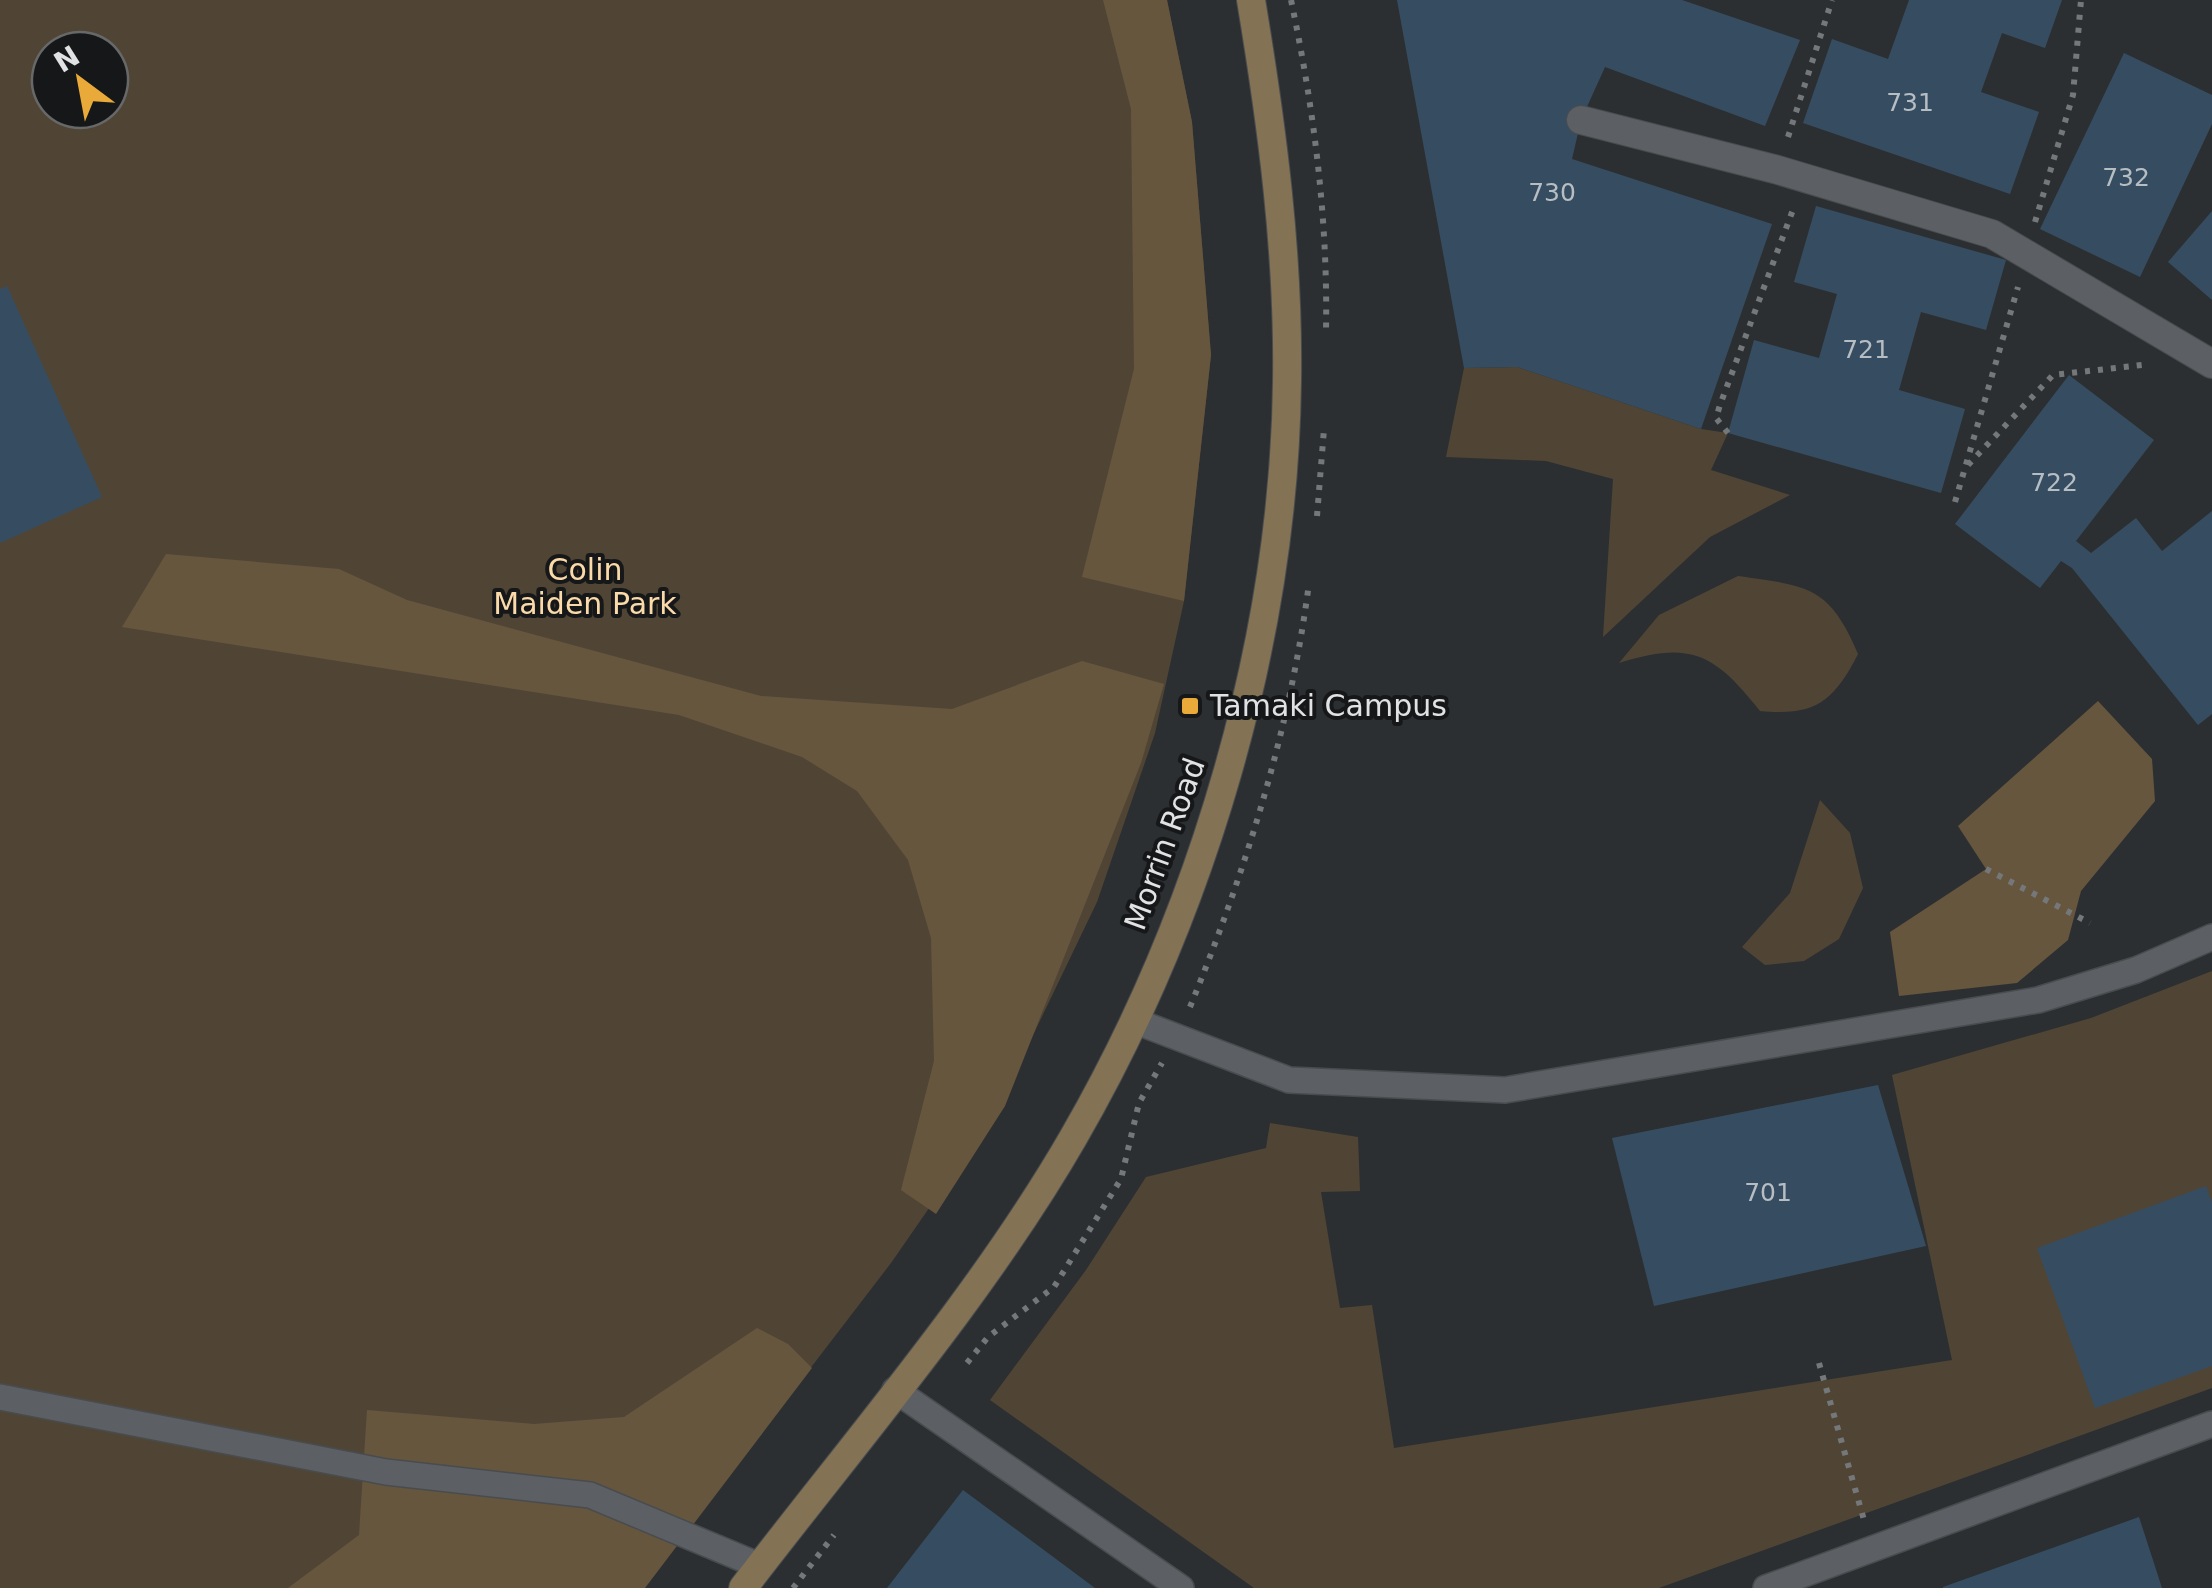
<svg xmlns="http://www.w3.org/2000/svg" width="2212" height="1588" font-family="'DejaVu Sans',sans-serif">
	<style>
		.green { fill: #504535; fill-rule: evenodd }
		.forest { fill: #67563e }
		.building { fill: #364d61 }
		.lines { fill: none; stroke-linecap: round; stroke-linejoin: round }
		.service-casing { stroke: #494c4f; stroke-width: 28 }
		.pedestrian-casing { stroke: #494c4f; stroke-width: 30 }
		.secondary-casing { stroke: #494c4f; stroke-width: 30 }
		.path { stroke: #75787a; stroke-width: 6; stroke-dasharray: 5 8; stroke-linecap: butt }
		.service { stroke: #5c5f63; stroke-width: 25 }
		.pedestrian { stroke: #5c5f63; stroke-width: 28 }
		.secondary { stroke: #837253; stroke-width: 28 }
		.poi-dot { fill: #eaaa39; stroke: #161719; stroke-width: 4 }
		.labels { text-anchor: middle; stroke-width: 8; stroke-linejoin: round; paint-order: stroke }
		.number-label { font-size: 25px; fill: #b6bdc3 }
		.park-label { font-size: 30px; fill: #fbdaa9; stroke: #161719 }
		.poi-label { font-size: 30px; fill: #e0e2e4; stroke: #161719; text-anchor: start }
		.street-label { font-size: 30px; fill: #e0e2e4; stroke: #161719 }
	</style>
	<rect width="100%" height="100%" fill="#2c2f32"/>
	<path class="green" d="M0 0H1167L1192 122 1211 355 1184 601 1155 733 1097 902 1023 1056 970 1149 891 1263 642 1588H0ZM50 50H110V110H50Z
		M1517 367 1701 429 1728 433 1711 470 1790 495 1710 537 1603 637 1613 479 1546 461 1446 457 1464 368Z
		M1738 576C1807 586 1829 585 1858 654 1833 703 1814 716 1760 711 1715 654 1691 640 1619 663L1659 615Z
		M1820 800 1850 833 1863 888 1839 939 1804 961 1765 965 1742 947 1790 893Z
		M2212 971V1388L1659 1588H1254L990 1400 1086 1270 1146 1177 1266 1148 1270 1123 1358 1137 1360 1191 1321 1192 1340 1308 1372 1305 1394 1448 1952 1360 1892 1075 2091 1018Z"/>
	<path class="forest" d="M1103 0H1167L1192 122 1211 355 1184 601 1082 577 1134 369 1131 109Z
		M166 554 339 569 407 600 761 696 952 709 1082 661 1164 684 1141 763 1005 1106 936 1214 901 1190 934 1061 931 938 908 860 857 791 802 757 679 715 122 627Z
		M2098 701 2152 759 2155 801 2081 891 2068 940 2017 983 1899 996 1890 932 1986 869 1958 826Z
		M757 1328 788 1344 812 1368 645 1588H288L359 1535 367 1410 534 1424 624 1417Z"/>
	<path class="building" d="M1397 0H1682L1800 40 1765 126 1605 67 1581 120 1572 159 1772 224 1701 429 1517 367 1464 368Z
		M1909 0H2062L2045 48 2002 33 1981 92 2039 112 2010 194 1803 123 1832 39 1888 59Z
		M2124 53 2212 95V124L2140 277 2040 229Z
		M1816 206 2006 260 1986 330 1921 312 1899 390 1965 409 1941 493 1728 433 1754 340 1819 358 1837 294 1794 282Z
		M2212 211V300L2168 262Z
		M7 286 102 497 0 543V289Z
		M2069 375 2154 440 2076 541 2091 553 2136 518 2162 551 2212 511V714L2198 725 2072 568 2061 561 2040 588 1955 524Z
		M1878 1085 1926 1246 1654 1306 1612 1138Z
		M2206 1186 2212 1202V1366L2095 1408 2037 1248Z
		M963 1490 1095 1588H887Z
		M2139 1517 2162 1588H1943V1587Z"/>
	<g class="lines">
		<g class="service-casing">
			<path id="service" d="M1135 1021 1289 1080 1505 1090 2038 1000 2136 970 2212 937
				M895 1390 1181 1588
				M0 1397 386 1472 590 1495 760 1566
				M1766 1588 2212 1424"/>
		</g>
		<g class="pedestrian-casing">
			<path id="pedestrian" d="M1581 120 1778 170 1992 234 2212 364"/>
		</g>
		<g class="secondary-casing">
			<path id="secondary" d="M743 1588C853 1444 983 1294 1073 1138 1202 915 1284 640 1287 382 1289 254 1272 126 1251 0"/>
		</g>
		<path class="path" d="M1291 0C1314 109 1328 219 1326 331
			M1788 137 1832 0
			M2035 222 2073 95 2081 0
			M1728 433 1716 418 1720 405 1794 207
			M1968 465 2053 375 2142 365
			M1955 502 2018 287
			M1317 516 1324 429
			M1986 869 2090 923
			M1190 1007C1246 870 1290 730 1309 583
			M967 1363 988 1337 1054 1287 1121 1179 1139 1103 1162 1063
			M1819 1363 1864 1520
			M793 1588 834 1535"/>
		<use href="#service" class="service"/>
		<use href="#pedestrian" class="pedestrian"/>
		<use href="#secondary" class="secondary"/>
	</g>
	<rect class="poi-dot" x="1180" y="696" width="20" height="20" rx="5"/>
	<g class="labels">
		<g class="number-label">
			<text x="1910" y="111">731</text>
			<text x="2126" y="186">732</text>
			<text x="1552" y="201">730</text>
			<text x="1866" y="358">721</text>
			<text x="2054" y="491">722</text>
			<text x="1768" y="1201">701</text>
		</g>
		<g class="park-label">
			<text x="585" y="580">Colin<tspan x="585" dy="34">Maiden Park</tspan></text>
		</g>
		<g class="poi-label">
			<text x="1210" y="716">Tamaki Campus</text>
		</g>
		<g class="street-label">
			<text transform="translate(1165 844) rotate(-70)" y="10">Morrin Road</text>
		</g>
	</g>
	<g transform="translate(80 80) rotate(328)"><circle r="48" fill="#161719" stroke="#67686a" stroke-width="2.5"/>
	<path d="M0-8L18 38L0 25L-18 38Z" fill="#eaaa39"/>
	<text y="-15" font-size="28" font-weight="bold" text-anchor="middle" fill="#e0e2e4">N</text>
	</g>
</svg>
